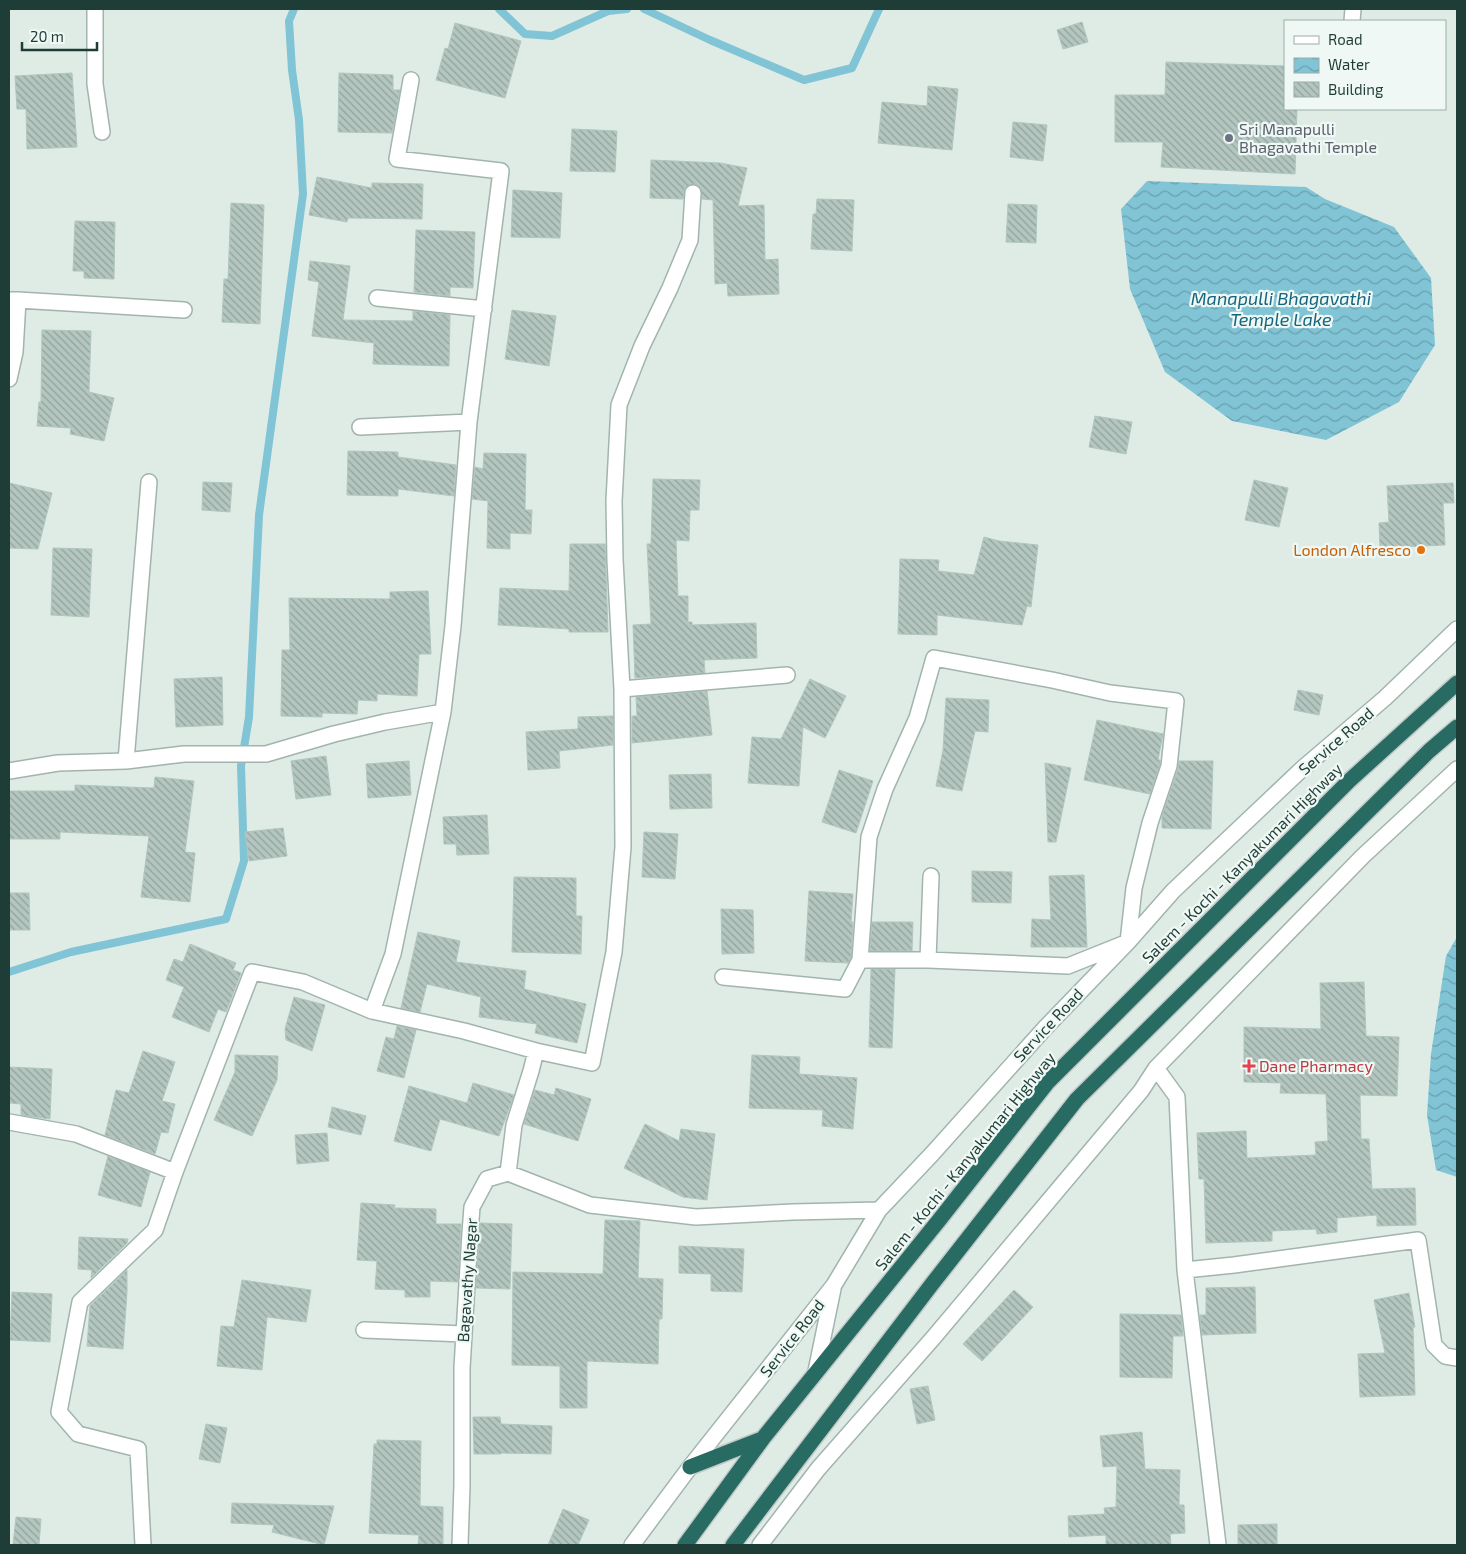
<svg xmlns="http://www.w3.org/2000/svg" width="1466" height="1554" font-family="'Exo 2',sans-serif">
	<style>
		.water { fill: url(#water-waves) }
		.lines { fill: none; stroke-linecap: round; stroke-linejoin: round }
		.stream { stroke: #81c4d6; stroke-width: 8 }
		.building { fill: url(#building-back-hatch); stroke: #b1c6be }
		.minor-casing { stroke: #a1b4ae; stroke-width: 18 }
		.highway-casing { stroke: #c0c9c7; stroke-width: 18 }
		.minor { stroke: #fff; stroke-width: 15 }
		.highway { stroke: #286b62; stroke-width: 15 }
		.worship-dot { fill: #6b7280; stroke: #eff8f4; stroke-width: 2 }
		.food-dot { fill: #e8710a; stroke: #eff8f4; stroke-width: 2 }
		.health-dot { fill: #e0444e; stroke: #eff8f4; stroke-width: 2 }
		.labels { text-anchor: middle; stroke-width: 4.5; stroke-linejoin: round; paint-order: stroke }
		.worship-label { font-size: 16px; fill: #5b616d; stroke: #eff8f4; text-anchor: start }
		.food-label { font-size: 16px; fill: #c56008; stroke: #eff8f4; text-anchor: end }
		.street-label { font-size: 16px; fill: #1e3d36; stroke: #eff8f4 }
		.health-label { font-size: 16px; fill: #be3a42; stroke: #eff8f4; text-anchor: start }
		.water-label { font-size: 18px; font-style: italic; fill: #14657e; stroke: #eff8f4 }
	</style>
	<defs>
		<pattern id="water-waves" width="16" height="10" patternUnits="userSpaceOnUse" patternTransform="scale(1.25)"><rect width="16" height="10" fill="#81c4d6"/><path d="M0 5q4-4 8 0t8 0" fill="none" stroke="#69a0ae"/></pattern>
		<pattern id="building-back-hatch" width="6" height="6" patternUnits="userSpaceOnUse" patternTransform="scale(1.25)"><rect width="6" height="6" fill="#b4c6c0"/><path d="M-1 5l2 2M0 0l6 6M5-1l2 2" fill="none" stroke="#92a29d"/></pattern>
	</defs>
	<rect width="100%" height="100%" fill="#dfece6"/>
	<path class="water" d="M1147 181 1306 187 1325 199 1394 227 1431 278 1435 345 1399 402 1326 440 1232 421 1165 372 1130 289 1121 209Z
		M1457 937V1177L1436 1170 1427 1115 1431 1054 1446 956Z"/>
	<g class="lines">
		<path class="stream" d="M499 9 525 34 552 36 608 11 627 9
			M644 9 710 40 804 80 852 68 879 9
			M9 972 71 952 226 919 244 861 241 766 249 717 259 515 303 194 299 120 292 70 289 21 294 9"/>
	</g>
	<path class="building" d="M1082 22 1088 42 1063 49 1057 30Z
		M455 23 521 41 505 98 436 80 445 48 448 49Z
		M1166 62 1285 66V109H1297L1295 174 1161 167 1163 142H1115V95H1165Z
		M72 73 77 147 27 149 26 109H17L15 76Z
		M339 73 393 75V90H400L392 133 338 132Z
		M928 86 958 89 952 150 878 143 882 102 927 106Z
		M1013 122 1047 125 1043 161 1010 157Z
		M572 129 617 131 615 172 570 171Z
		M651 160 720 163 747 168 738 206 764 205 765 260 778 259 779 294 728 296 727 283 715 284 713 200 702 199 701 188 698 185 693 184 685 188 683 199 650 198Z
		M317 177 372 188V183L423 184 422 219 348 218 347 222 309 215Z
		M513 190 562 193 560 238 511 237Z
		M817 199 854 200 852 251 811 249 813 214H816Z
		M231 203 264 205 260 324 222 322 224 279H228Z
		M1008 204 1037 205 1036 243 1006 242Z
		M75 221 115 222 114 279 84 278V271H73Z
		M416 230 475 232 473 288 450 287V296L414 292Z
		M310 261 350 266 343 320 413 321V311L450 315 449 366 373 364 374 343 312 336 319 282 308 280Z
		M512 310 556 316 549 366 505 359Z
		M42 330 91 331 89 392 114 398 104 441 70 434 71 428 37 426 39 402H41Z
		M1095 416 1132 422 1126 454 1089 447Z
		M348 451 398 452V457L456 465 454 496 398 489V496L347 495Z
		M484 453 526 454 525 510H532L531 534 510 533V549L487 548 488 501 472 499 475 467 483 469Z
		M653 479 700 480 699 510H690L689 541 676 540 678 596H688V622H692V625L756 623 757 658 704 660 705 673 635 678 633 625 651 624 647 544H651Z
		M1254 480 1288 488 1279 527 1245 520Z
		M203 482 232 483 230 512 202 510Z
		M9 483 52 493 38 549 9 548Z
		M1453 483 1454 503H1443L1445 545 1380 548 1379 523 1389 522 1387 486Z
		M984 537 999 541 1038 545 1031 607 1027 606 1022 625 937 615V635L898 634 900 559 939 560 938 571 974 575Z
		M570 544H605L608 632H569V629L498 625 500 588 569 591Z
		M53 548 92 549 89 617 51 615Z
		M428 591 431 654H419L417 696 377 694V701L358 700 357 714 322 713V717L281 716 282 650H290L289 598 390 599V592Z
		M222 677 223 725 176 727 174 679Z
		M810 679 846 696 825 738 803 727 799 786 748 783 752 737 781 739Z
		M1298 690 1323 695 1319 715 1294 710Z
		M707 691 712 735 632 743V716H637L636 697Z
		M946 698 989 700 988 732 975 731 962 791 936 786 943 750Z
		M613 716V745L559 751 560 768 528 770 526 732 578 729V717Z
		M1097 720 1163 734 1158 760H1160V764L1150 794 1084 780Z
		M326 756 331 795 296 799 291 761Z
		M409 761 411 795 368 798 366 764Z
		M1179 761H1213L1211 829 1162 828V816L1178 769Z
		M1045 763 1071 768 1056 842H1048Z
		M839 770 873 781 856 833 822 822Z
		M711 774 712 808 670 809 669 775Z
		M155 777 194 781 185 852 195 853 190 902 141 897 149 836 60 832V839H9V791H75V785L154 788Z
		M487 815 489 854 457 855 456 844H444L443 817Z
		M283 828 287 856 249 861 245 832Z
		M644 832 678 834 675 879 642 877Z
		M972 871 1012 872 1011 903 972 902Z
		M1084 875 1087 947H1031L1032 919 1051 920 1049 876Z
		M514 877 576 878V916H582L581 954 512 952Z
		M809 891 853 894 851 922H853L851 957 848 963 805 961Z
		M9 893H29L30 930H9Z
		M721 909 753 910 754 953 722 954Z
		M872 922H913L912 951H870Z
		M418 932 460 941 456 962 526 971 524 989 586 1004 577 1043 535 1033 537 1024 479 1017 481 997 427 984 420 1012 401 1008Z
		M190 944 236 963 233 970 241 973 226 1012 218 1009 209 1032 172 1017 184 987 166 980 174 959 183 962Z
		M871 969H895L892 1048 869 1047Z
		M1364 982 1366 1036 1399 1037 1397 1096 1360 1095 1361 1139H1369L1372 1189 1415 1188 1416 1225 1377 1226V1215L1337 1218V1232L1317 1234 1316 1229 1272 1231V1241L1206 1243 1204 1179H1199L1197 1133 1246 1131 1247 1158 1316 1155 1315 1142 1328 1141 1326 1094 1280 1093 1281 1083 1244 1082V1027L1321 1029 1320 983Z
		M294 997 325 1005 312 1051 286 1040 285 1029Z
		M397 1026 416 1030 404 1078 377 1071 386 1037 394 1039Z
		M143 1051 175 1062 162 1101 175 1104 168 1133 161 1132 155 1154 105 1135 116 1090 129 1093Z
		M235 1055 278 1056 277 1080 252 1136 214 1120 235 1072Z
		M752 1055 800 1057 799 1074 857 1078 853 1129 822 1126 823 1110 749 1108Z
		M9 1067 52 1069 50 1119 21 1115V1104L9 1103Z
		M473 1083 514 1095 499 1136 440 1119 431 1151 394 1141 409 1086 467 1103Z
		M556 1088 591 1099 578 1141 524 1124 535 1090 554 1095Z
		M332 1107 366 1116 361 1135 328 1127Z
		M645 1124 679 1141 681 1129 715 1134 707 1200 683 1197 624 1168Z
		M327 1133 329 1161 297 1164 295 1135Z
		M108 1156 150 1172 141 1207 98 1195Z
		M361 1203 395 1205 394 1208 436 1209V1224H461L458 1282 430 1281V1297H405V1290L375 1289 377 1261 357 1260Z
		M605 1220 640 1221 638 1278 663 1279 662 1319H659L658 1364 587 1361V1408H560V1366L512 1365 513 1272 603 1274Z
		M480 1223 512 1224 510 1289 476 1288Z
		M79 1237 128 1239 127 1243 91 1278 92 1270 78 1269Z
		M679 1246 744 1249 742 1292 711 1291V1274L679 1273Z
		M127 1270V1292L123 1349 87 1346 90 1306Z
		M242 1280 311 1290 306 1322 267 1317 262 1370 217 1366 221 1326 234 1327Z
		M1255 1287 1256 1333 1202 1335 1200 1315H1206V1288Z
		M1014 1290 1033 1307 982 1361 963 1344Z
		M12 1292 52 1294 50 1342 10 1340Z
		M1409 1293 1415 1327H1413L1415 1395 1360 1397 1358 1354 1385 1353 1374 1300Z
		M1120 1314 1181 1315 1183 1336H1173L1172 1378 1120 1377Z
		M928 1386 935 1420 917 1424 910 1389Z
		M473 1417H500L501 1424 552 1426 551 1454 501 1453V1454H474Z
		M206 1424 227 1428 220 1463 199 1459Z
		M1142 1432 1145 1469 1180 1470 1179 1505H1184L1185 1533 1170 1534 1171 1545H1106V1535L1069 1537 1068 1516 1105 1514 1104 1508 1116 1507 1117 1466 1103 1467 1100 1436Z
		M377 1440 421 1441 420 1506 443 1507V1545H418L419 1535 369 1533 374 1444H377Z
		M232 1503 334 1506 324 1545 272 1532 274 1525 231 1523Z
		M563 1509 589 1520 578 1545H548Z
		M16 1517 41 1519 39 1545H13Z
		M1277 1524V1545H1238V1525Z"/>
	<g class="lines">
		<g class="minor-casing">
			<path id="minor" d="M95 9V84L102 132
				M1352 21 1353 9
				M377 298 484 309
				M9 300H18L15 352 9 379
				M18 300 184 310
				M360 427 469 422
				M622 689 787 675
				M126 761 149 482
				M9 771 58 763 126 761 184 754H266L334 734 385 722 443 712 453 626 469 422 501 171 397 159 411 80
				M931 876 928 960 1068 966 1123 944
				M860 960H928
				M723 977 845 989 860 960 869 837 885 789 917 718 934 658 1052 680 1110 693 1176 701 1169 766 1150 823 1134 888 1128 942
				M372 1011 464 1031 536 1051
				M1156 1068 1177 1097 1185 1270 1218 1545
				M9 1122 76 1134 175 1172 155 1230 80 1302 59 1412 78 1434 138 1449 143 1545
				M175 1172 252 972 303 982 372 1011 393 954 443 712
				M508 1173 514 1125 531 1071 536 1051 592 1063 614 952 623 847 622 689 615 560 614 501 619 405 642 346 670 288 690 240 693 193
				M1185 1270 1234 1265 1418 1240 1434 1345 1445 1356 1457 1358
				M364 1330 464 1334
				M816 1371 833 1289
				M460 1545 462 1485V1368L470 1233 472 1207 487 1179 508 1173 590 1205 696 1217 793 1212 879 1210
				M632 1545 690 1467 834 1285 879 1210 932 1154 1045 1028 1128 942 1173 891 1303 768 1385 698 1457 629
				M760 1545 818 1469 934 1337 1141 1091 1156 1068 1363 856 1457 769"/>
		</g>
		<g class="highway-casing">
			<path id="highway" d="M690 1467 762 1439
				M685 1545 764 1437 940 1219 1047 1083 1350 780 1457 683
				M733 1545 932 1284 1077 1099 1429 751 1457 727"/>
		</g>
		<use href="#minor" class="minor"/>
		<use href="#highway" class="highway"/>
	</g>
	<circle class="worship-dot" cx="1229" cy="138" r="5"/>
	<circle class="food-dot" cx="1421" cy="550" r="5"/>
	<path class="health-dot" d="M1246.5 1058.5h5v5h5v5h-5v5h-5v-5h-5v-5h5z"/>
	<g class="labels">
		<g class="worship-label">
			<text x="1239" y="135">Sri Manapulli<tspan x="1239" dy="18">Bhagavathi Temple</tspan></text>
		</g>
		<g class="food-label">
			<text x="1411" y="556">London Alfresco</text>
		</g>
		<g class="street-label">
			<text transform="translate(1336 741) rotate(-41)" y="6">Service Road</text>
			<text transform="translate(1242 863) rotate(-45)" y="6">Salem - Kochi - Kanyakumari Highway</text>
			<text transform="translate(1048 1025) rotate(-47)" y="6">Service Road</text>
			<text transform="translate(965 1161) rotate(-51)" y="6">Salem - Kochi - Kanyakumari Highway</text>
			<text transform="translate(467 1280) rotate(-86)" y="6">Bagavathy Nagar</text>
			<text transform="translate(792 1338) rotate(-52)" y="6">Service Road</text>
		</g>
		<g class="health-label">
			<text x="1259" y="1072">Dane Pharmacy</text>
		</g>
		<g class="water-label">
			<text x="1281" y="305">Manapulli Bhagavathi<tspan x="1281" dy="21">Temple Lake</tspan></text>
		</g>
	</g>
	<rect width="1466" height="1554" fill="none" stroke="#1e3d36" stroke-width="20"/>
	<rect x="1284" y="20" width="162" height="90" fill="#eff8f4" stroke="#9bada8"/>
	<rect x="1294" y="36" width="25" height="8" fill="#ffffff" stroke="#9bada8"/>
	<text x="1328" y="45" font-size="15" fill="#1e3d36">Road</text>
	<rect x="1294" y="58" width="25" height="15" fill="url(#water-waves)" stroke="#9bada8"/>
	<text x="1328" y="70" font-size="15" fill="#1e3d36">Water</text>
	<rect x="1294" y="82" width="25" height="15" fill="url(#building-back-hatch)" stroke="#9bada8"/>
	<text x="1328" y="95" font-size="15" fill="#1e3d36">Building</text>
	<path d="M22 42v8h75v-8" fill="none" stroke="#1e3d36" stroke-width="2.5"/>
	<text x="30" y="42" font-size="15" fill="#1e3d36" stroke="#eff8f4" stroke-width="4" paint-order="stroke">20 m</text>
</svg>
